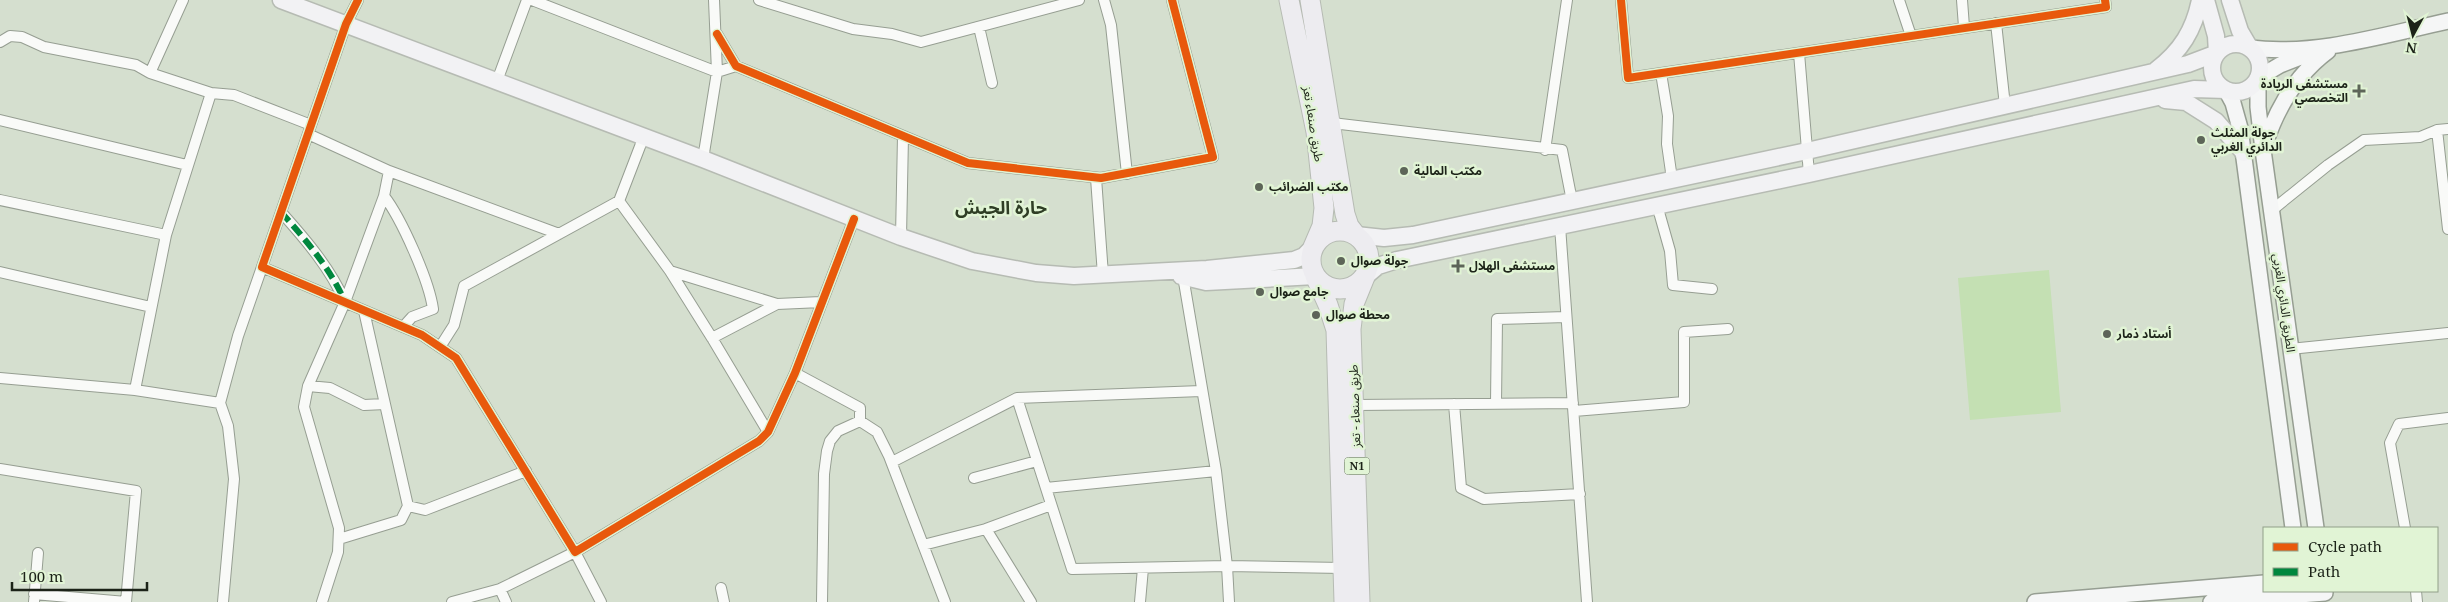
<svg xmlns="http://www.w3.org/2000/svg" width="2448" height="602" font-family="'Noto Serif','Noto Sans Arabic',serif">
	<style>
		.green { fill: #c4e0b3 }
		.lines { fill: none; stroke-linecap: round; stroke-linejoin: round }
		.street-casing { stroke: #969e92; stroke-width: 12 }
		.secondary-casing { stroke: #969e92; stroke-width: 18 }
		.primary-casing { stroke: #b6bbb3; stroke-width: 19 }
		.highway-casing { stroke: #b6bbb3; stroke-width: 21 }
		.street { stroke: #f9faf8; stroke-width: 10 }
		.secondary { stroke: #f5f6f6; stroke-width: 15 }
		.primary { stroke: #f2f2f4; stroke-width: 16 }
		.highway { stroke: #edecf0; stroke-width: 19 }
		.quiet { stroke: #00873e; stroke-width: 6; stroke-dasharray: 12 6; stroke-linecap: butt }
		.cycleway-casing { stroke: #e1f4d5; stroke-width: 11 }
		.cycleway { stroke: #e8590c; stroke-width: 8 }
		.poi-dot { fill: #5d6558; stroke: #e1f4d5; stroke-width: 2 }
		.labels { text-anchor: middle; stroke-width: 5; stroke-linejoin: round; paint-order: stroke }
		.shield { fill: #e1f4d5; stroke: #576251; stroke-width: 1 }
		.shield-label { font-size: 11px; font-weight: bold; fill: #1c2318 }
		.poi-label { font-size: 12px; font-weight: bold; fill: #1c2318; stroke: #e1f4d5; text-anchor: start }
		.street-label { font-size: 12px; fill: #1c2318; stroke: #e1f4d5 }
		.district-label { font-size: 18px; font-weight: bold; fill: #2f3e25; stroke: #e1f4d5 }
	</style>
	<rect width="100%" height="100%" fill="#d5dfcf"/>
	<path class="green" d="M2049 270 2061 412 1970 420 1958 278Z"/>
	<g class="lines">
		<g class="street-casing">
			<path id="street" d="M358 0 346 24 262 267 422 335 456 358 575 552 759 441 768 432 795 373 854 219
				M532 0 717 72 736 66
				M759 0 853 29 892 34 921 42 1079 0
				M1104 0 1111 25 1127 174
				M1621 0 1628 78 2106 7 2105 0
				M1899 0 1911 36
				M1962 0 1964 27
				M1996 23 2005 106
				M979 27 992 83
				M717 34 736 66 968 163 1101 178 1213 157 1172 0
				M0 42 10 36 22 37 44 47 136 65 150 73
				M1799 53 1809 174
				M1661 73 1668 116 1667 144 1672 179
				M497 81 527 0
				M211 93 234 95 311 125
				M0 120 187 165
				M1332 123 1562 150 1572 201
				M2437 130 2448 229
				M308 134 389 171
				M1545 150 1567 0
				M703 159 717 72 714 0
				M1096 178 1103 275
				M384 196C401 218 429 280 433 309L412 317 403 327
				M0 200 166 235
				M619 201 670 271 712 338
				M1657 205 1670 251 1673 285 1712 289
				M2271 211 2328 165 2364 140 2420 137 2437 130 2448 129
				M281 212C306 240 330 268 345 302
				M1560 226 1587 602
				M901 237 903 136
				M670 271 777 304
				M0 272 151 307
				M1183 276 1216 471 1227 566 1343 568
				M440 347 454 325 464 286 619 201 644 136
				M2290 349 2448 333
				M795 373 860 408V421
				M0 378 135 390 220 403
				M308 386 330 388 364 405 385 404
				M135 390 166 235 211 93 150 73 183 0
				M1201 391 1017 398 1072 569 1227 566 1229 602
				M1496 403 1497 319 1566 317
				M1454 404 1461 488 1484 499 1580 494
				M1355 405 1573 403
				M1574 411 1684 402V332L1728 329
				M768 432 712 338 777 304 821 302
				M892 462 1017 398
				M0 469 136 491 126 602
				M974 478 1037 461
				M1046 488 1216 471
				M408 506 425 510 526 471
				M2405 528 2390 443 2399 424 2448 418
				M986 529 1051 505
				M339 539 401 520 408 506 364 311
				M923 545 986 529 1031 602
				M721 588 724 602
				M500 589 506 602
				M2416 591 2417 602
				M34 594 126 602
				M34 602 38 553
				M223 602 234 479 228 426 220 403 238 336 262 267
				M322 602 338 552 339 528 304 407 308 386 345 302 384 196 389 171 559 234
				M452 602 500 589 575 552 601 602
				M822 602 824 474 827 451 830 441 838 431 860 421 877 432 889 456 945 602
				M1140 602 1143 568"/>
		</g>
		<g class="secondary-casing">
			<path id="secondary" d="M2250 48C2317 56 2383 35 2448 21
				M2226 90 2233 103 2240 128 2293 528
				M2265 144C2277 108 2297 74 2328 51
				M2316 528 2263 150 2258 107V78L2280 65 2326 47
				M2035 602 2264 583
				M2211 602 2325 593"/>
		</g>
		<g class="primary-casing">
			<path id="primary" d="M281 0 703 159 901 237 972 261 1036 273 1074 276 1207 269 1294 260 1304 256 1313 247
				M2230 0 2240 31 2250 48
				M2212 68a24 24 0 1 1 48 0a24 24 0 1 1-48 0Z
				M2156 70C2181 51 2194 30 2200 0
				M2165 100 2186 102 2216 121 2244 153
				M1356 235 1384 238 1413 235 1807 151 2188 64 2217 53 2216 36 2206 0
				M1181 276 1206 282 1315 276
				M1365 277 1378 266 1397 260 1809 174 2194 89 2226 90"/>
		</g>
		<g class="highway-casing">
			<path id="highway" d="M1289 0 1316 132 1324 208 1322 226 1313 247
				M1310 0 1345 214 1349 226 1356 235
				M1311 260a29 29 0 1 1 58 0a29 29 0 1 1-58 0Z
				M1315 276 1328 305 1336 330 1344 602
				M1360 602 1351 329 1354 304 1365 277"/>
		</g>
		<use href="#street" class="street"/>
		<use href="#secondary" class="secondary"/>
		<use href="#primary" class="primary"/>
		<use href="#highway" class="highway"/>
		<path class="quiet" d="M281 212C306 240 330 268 345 302"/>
		<g class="cycleway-casing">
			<path id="cycleway" d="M358 0 346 24 262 267 422 335 456 358 575 552 759 441 768 432 795 373 854 219
				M1621 0 1628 78 2106 7 2105 0
				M717 34 736 66 968 163 1101 178 1213 157 1172 0"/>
		</g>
		<use href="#cycleway" class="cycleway"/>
	</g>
	<g class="poi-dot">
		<path d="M2356.5 83.5h5v5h5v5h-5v5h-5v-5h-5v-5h5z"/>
		<circle cx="2201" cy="140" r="5"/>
		<circle cx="1404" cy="171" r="5"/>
		<circle cx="1259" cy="187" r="5"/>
		<circle cx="1341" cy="261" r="5"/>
		<path d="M1455.5 258.5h5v5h5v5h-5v5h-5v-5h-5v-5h5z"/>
		<circle cx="1260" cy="292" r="5"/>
		<circle cx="1316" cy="315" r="5"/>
		<circle cx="2107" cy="334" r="5"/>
	</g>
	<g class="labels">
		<rect class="shield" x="1344.5" y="457.5" width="25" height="17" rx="4"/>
		<g class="shield-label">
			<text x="1357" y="470">N1</text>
		</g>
		<g class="poi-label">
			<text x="2348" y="88" text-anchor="end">مستشفى الريادة<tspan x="2348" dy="14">التخصصي</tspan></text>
			<text x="2211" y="137">جولة المثلث<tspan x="2211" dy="14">الدائري الغربي</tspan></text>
			<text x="1414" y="175">مكتب المالية</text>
			<text x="1269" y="191">مكتب الضرائب</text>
			<text x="1351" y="265">جولة صوال</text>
			<text x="1469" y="270">مستشفى الهلال</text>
			<text x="1270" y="296">جامع صوال</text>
			<text x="1326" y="319">محطة صوال</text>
			<text x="2117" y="338">أستاد ذمار</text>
		</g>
		<g class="street-label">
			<text transform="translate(1313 124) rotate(81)" y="4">طريق صنعاء تعز</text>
			<text transform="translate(2284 303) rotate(82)" y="4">الطريق الدائري الغربي</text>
			<text transform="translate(1355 406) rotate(-92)" y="4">طريق صنعاء - تعز</text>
		</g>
		<g class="district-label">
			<text x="1001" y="214">حارة الجيش</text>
		</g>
	</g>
	<rect x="2263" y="527" width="175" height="65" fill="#e1f4d5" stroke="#92a089"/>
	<rect x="2273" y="543" width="25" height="8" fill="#e8590c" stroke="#92a089"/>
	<text x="2308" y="552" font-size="15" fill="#1c2318">Cycle path</text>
	<rect x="2273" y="568" width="25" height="8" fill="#00873e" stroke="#92a089"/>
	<text x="2308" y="577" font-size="15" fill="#1c2318">Path</text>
	<g transform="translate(2413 35) rotate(187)" stroke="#e1f4d5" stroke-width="4" paint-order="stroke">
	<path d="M0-4L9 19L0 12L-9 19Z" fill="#1c2318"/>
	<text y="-8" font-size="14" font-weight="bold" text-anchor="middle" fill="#1c2318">N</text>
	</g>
	<path d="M12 582v8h135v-8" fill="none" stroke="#1c2318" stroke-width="2.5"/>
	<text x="20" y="582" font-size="15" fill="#1c2318" stroke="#e1f4d5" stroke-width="4" paint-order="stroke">100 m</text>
</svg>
